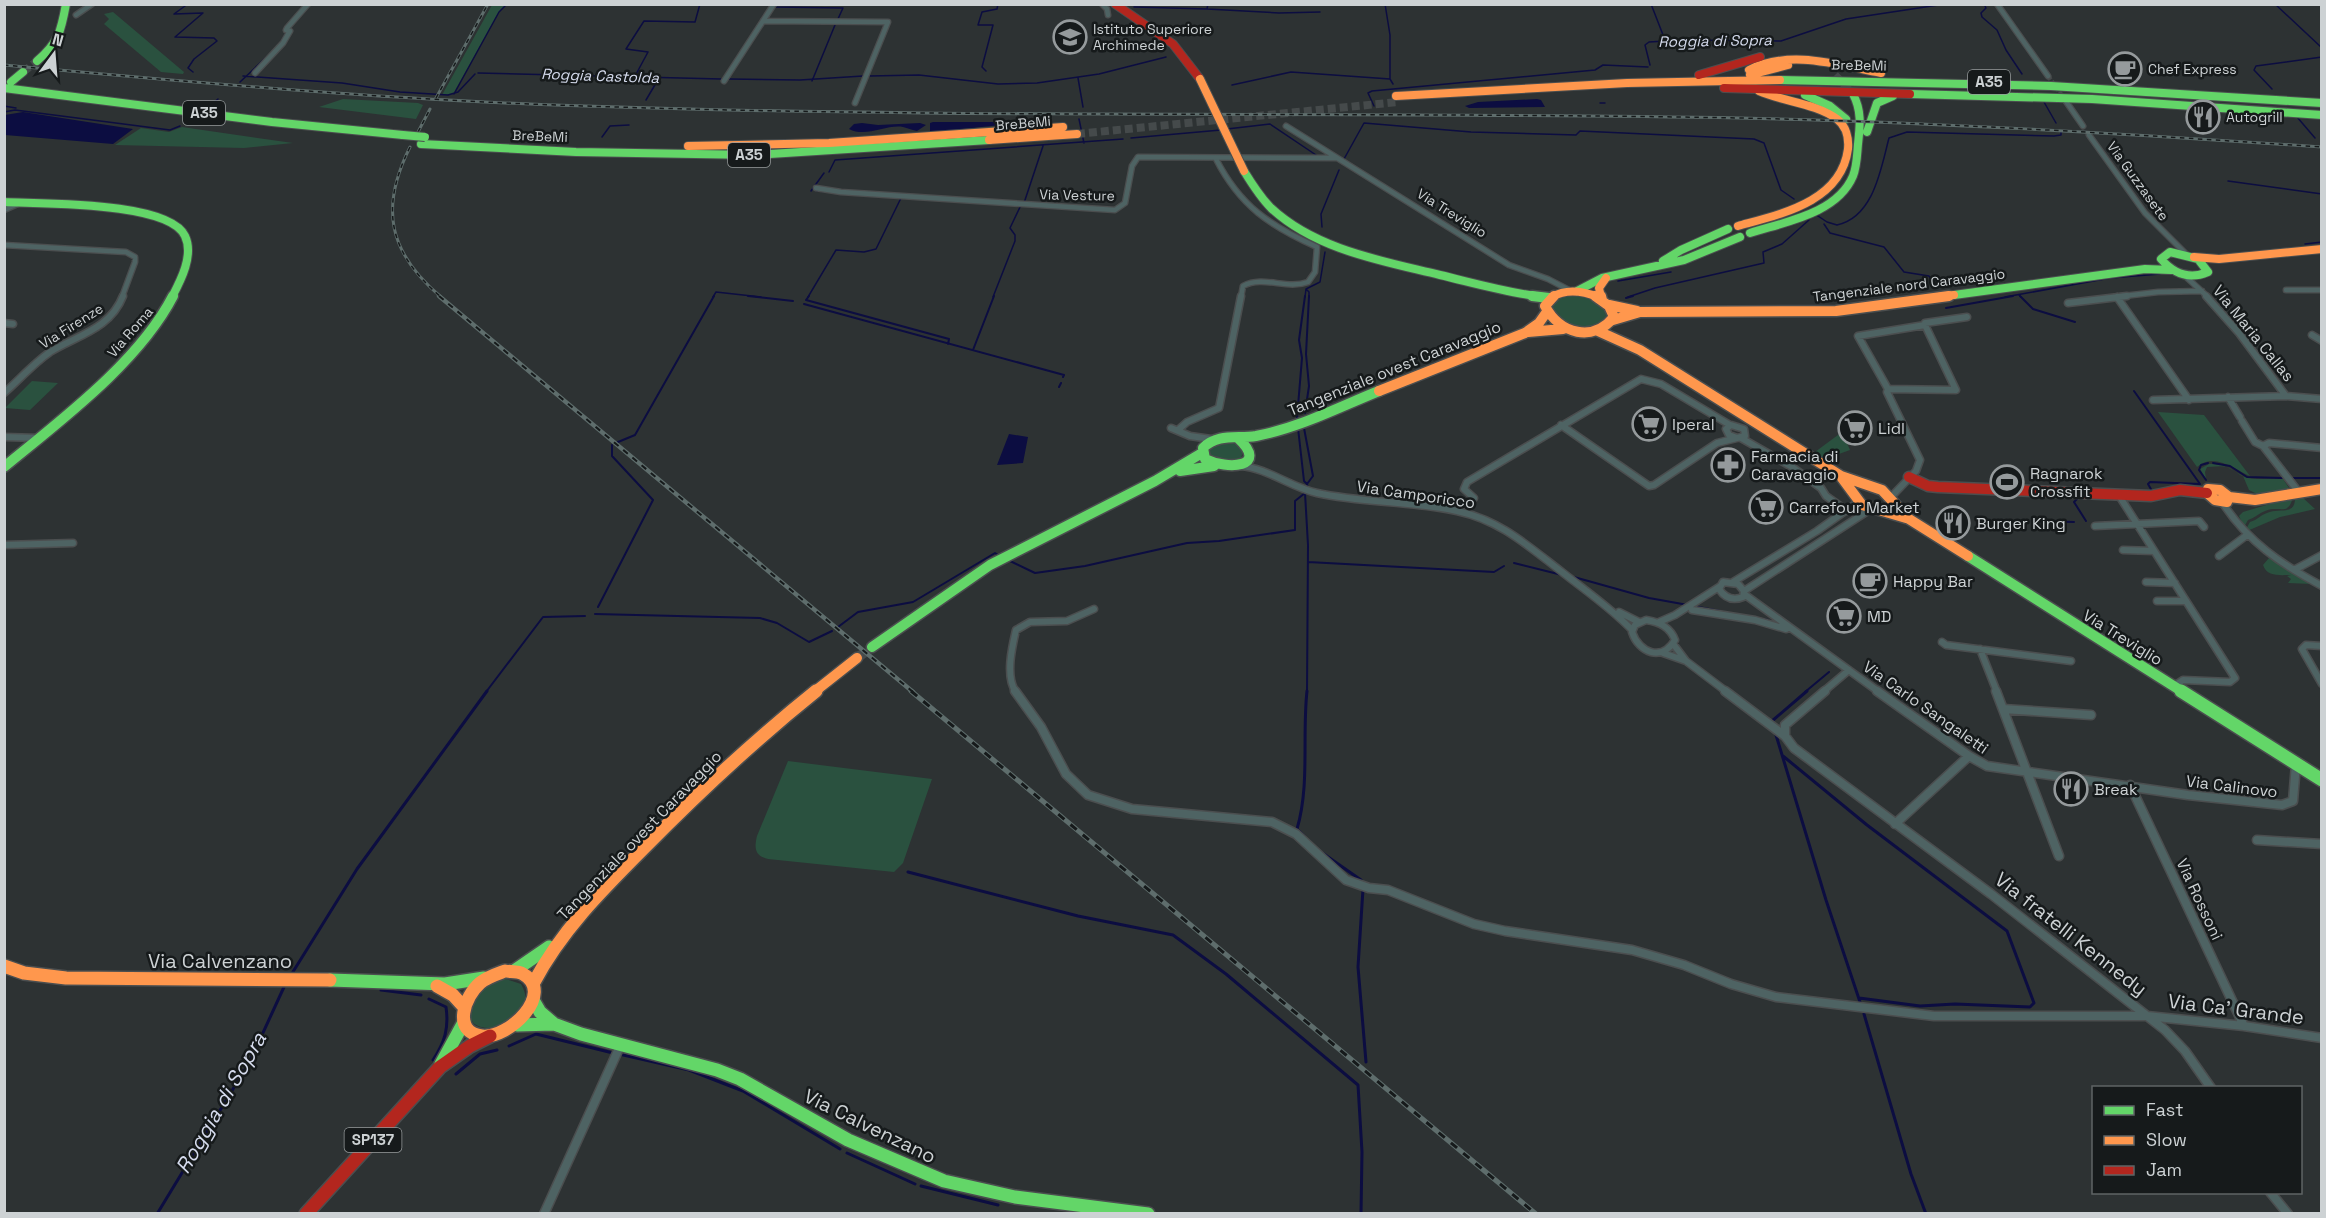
<svg xmlns="http://www.w3.org/2000/svg" width="2326" height="1218" font-family="'Space Grotesk',sans-serif">
	<style>
		.green { fill: #2a513f }
		.water { fill: #0c0d41 }
		.lines { fill: none; stroke-linecap: round; stroke-linejoin: round }
		.stream-far2 { stroke: #0c0d41; stroke-width: 1.5 }
		.stream-far1 { stroke: #0c0d41; stroke-width: 2 }
		.stream { stroke: #0c0d41; stroke-width: 3 }
		.street-tunnel { stroke: #454a4b; stroke-width: 4.5; stroke-dasharray: 4.5 2; stroke-linecap: butt }
		.secondary-tunnel { stroke: #454a4b; stroke-width: 8; stroke-dasharray: 8 4; stroke-linecap: butt }
		.primary-tunnel { stroke: #454a4b; stroke-width: 10; stroke-dasharray: 10 4.5; stroke-linecap: butt }
		.highway-tunnel { stroke: #454a4b; stroke-width: 8; stroke-dasharray: 8 4; stroke-linecap: butt }
		.street-far2-casing { stroke: #4b4e4f; stroke-width: 7 }
		.street-far1-casing { stroke: #4b4e4f; stroke-width: 9 }
		.street-casing { stroke: #4b4e4f; stroke-width: 11 }
		.fast-far2-casing { stroke: #4b4e4f; stroke-width: 10 }
		.fast-far1-casing { stroke: #4b4e4f; stroke-width: 13 }
		.fast-casing { stroke: #4b4e4f; stroke-width: 16 }
		.slow-far2-casing { stroke: #4b4e4f; stroke-width: 10 }
		.slow-far1-casing { stroke: #4b4e4f; stroke-width: 13 }
		.slow-casing { stroke: #4b4e4f; stroke-width: 16 }
		.jam-far2-casing { stroke: #4b4e4f; stroke-width: 10 }
		.jam-far1-casing { stroke: #4b4e4f; stroke-width: 13 }
		.jam-casing { stroke: #4b4e4f; stroke-width: 16 }
		.street-far2 { stroke: #4e6363; stroke-width: 4.5 }
		.street-far1 { stroke: #4e6363; stroke-width: 6 }
		.street { stroke: #4e6363; stroke-width: 8 }
		.fast-far2 { stroke: #63d668; stroke-width: 8 }
		.fast-far1 { stroke: #63d668; stroke-width: 10 }
		.fast { stroke: #63d668; stroke-width: 13 }
		.slow-far2 { stroke: #ff974d; stroke-width: 8 }
		.slow-far1 { stroke: #ff974d; stroke-width: 10 }
		.slow { stroke: #ff974d; stroke-width: 13 }
		.jam-far2 { stroke: #b3261e; stroke-width: 8 }
		.jam-far1 { stroke: #b3261e; stroke-width: 10 }
		.jam { stroke: #b3261e; stroke-width: 13 }
		.rail-far2-casing { stroke: #5e6d6c; stroke-width: 3 }
		.rail-far1-casing { stroke: #5e6d6c; stroke-width: 4.5 }
		.rail-casing { stroke: #5e6d6c; stroke-width: 5 }
		.rail-far2 { stroke: #161a1b; stroke-width: 1.5; stroke-dasharray: 4.5; stroke-linecap: butt }
		.rail-far1 { stroke: #161a1b; stroke-width: 2; stroke-dasharray: 6; stroke-linecap: butt }
		.rail { stroke: #161a1b; stroke-width: 3; stroke-dasharray: 8; stroke-linecap: butt }
		.fast-bridge-casing { stroke: #4b4e4f; stroke-width: 10; stroke-linecap: butt }
		.slow-bridge-casing { stroke: #4b4e4f; stroke-width: 10; stroke-linecap: butt }
		.fast-bridge { stroke: #63d668; stroke-width: 8 }
		.slow-bridge { stroke: #ff974d; stroke-width: 8 }
		.labels { text-anchor: middle; stroke-width: 5; stroke-linejoin: round; paint-order: stroke }
		.far-poi-label { font-size: 14px; fill: #cdd2d4; stroke: #161a1b; text-anchor: start }
		.far-street-label { font-size: 14px; fill: #cdd2d4; stroke: #161a1b }
		.far-water-label { font-size: 15px; font-style: italic; fill: #d5dbed; stroke: #161a1b }
		.shield { fill: #161a1b; stroke: #969b9c; stroke-width: 1.5 }
		.shield-label { font-size: 15px; font-weight: bold; fill: #cdd2d4 }
		.street-label { font-size: 16px; fill: #cdd2d4; stroke: #161a1b }
		.poi-label { font-size: 16px; fill: #cdd2d4; stroke: #161a1b; text-anchor: start }
		.near-street-label { font-size: 20px; fill: #cdd2d4; stroke: #161a1b }
		.near-water-label { font-size: 21px; font-style: italic; fill: #d5dbed; stroke: #161a1b }
	</style>
	<rect width="100%" height="100%" fill="#2d3233"/>
	<path class="green" d="M492 5H507L499 12 453 94 442 95Z
		M113 12 184 72 183 74 161 72 104 24 109 19 104 14Z
		M343 99 418 103 423 105 416 119 319 107Z
		M182 127 293 143 244 148 115 145 141 128 169 132Z
		M1569 293C1589 295 1600 297 1609 316L1606 322C1584 332 1576 329 1555 319L1549 304 1553 299Z
		M32 381 58 383 30 410 5 408Z
		M2158 412 2204 415 2250 476C2233 469 2215 452 2197 467Z
		M1842 432 1850 450 1825 459 1815 452Z
		M1224 440 1239 445 1243 450 1241 459 1233 464 1210 460 1207 449 1210 444Z
		M2209 464C2232 463 2234 475 2249 478 2259 480 2272 478 2283 479L2289 488 2259 495 2249 490 2243 476 2225 466 2207 467 2205 472 2206 479 2200 469Z
		M2295 496H2301L2315 509 2280 517 2247 531 2246 529 2250 522C2258 520 2260 515 2267 513 2280 507 2296 517 2295 496Z
		M2293 497C2288 517 2280 505 2265 511 2259 513 2255 518 2248 520L2244 527 2239 516 2243 512Z
		M2269 558 2312 584 2288 583 2291 579 2287 576 2291 575C2280 575 2267 577 2263 565Z
		M788 761 932 779 903 863 894 872 768 859C755 856 754 848 757 836Z
		M506 979 521 984C548 1029 445 1049 476 997 483 986 493 981 506 979Z"/>
	<path class="water" d="M1537 99 1541 100 1545 107 1469 108 1465 106 1478 102Z
		M23 112 133 129 113 144 5 135V115Z
		M933 122H999L1001 125 933 132 930 131V123Z
		M862 123 878 125 920 123 926 125 917 131C911 130 908 128 903 127 887 124 866 138 849 129L854 124Z
		M1009 434 1028 437 1023 463 997 465Z"/>
	<g class="lines">
		<path class="stream-far2" d="M182 4 185 6 174 14 203 13 175 37 214 38 217 41 194 59 188 68 193 72
			M776 4 775 7 843 8 837 21
			M1385 4 1390 35V79L1393 84
			M1651 4 1665 40
			M1984 4 1986 8 1981 13 1982 17 1997 30 2006 50 2022 74
			M2275 4 2322 48
			M1134 7 1207 9 1208 4
			M1207 9 1279 13 1320 12
			M279 45 287 32
			M1650 65 1645 45 1649 42 1682 40 1781 41 1846 19 1945 4
			M986 71 982 67 993 25H978L982 12 997 9 998 4
			M478 73 721 79
			M243 76 342 83 400 92 448 95 458 92 475 74
			M870 76 919 75 998 84 1037 83 1099 74 1166 57
			M634 78 648 52 626 49 644 21 695 22 700 4
			M1078 78 1083 107
			M729 79 800 80 863 76
			M812 81 835 25
			M240 82 275 49
			M1232 85 1291 72 1390 79
			M2272 89 2254 70 2256 66 2322 57
			M454 94 499 12 507 4
			M646 100 659 78
			M2044 102 2056 123
			M213 103 218 99
			M1600 103H1605
			M4 106 16 108
			M1374 106 1368 93 1372 91 1595 70 1603 65 1648 67
			M4 112 15 110 170 130 180 126
			M2297 117 2315 138
			M1079 119 1084 143
			M1227 129 1270 124 1319 157
			M602 137 610 126 629 125
			M1131 138 1221 130
			M1344 159 1364 123 1471 132 1576 135 1580 131 1754 139 1764 143 1781 190 1794 199
			M829 172 835 160 1123 139
			M2228 181 2322 194
			M811 191 824 173
			M817 191 830 192
			M1024 203 1043 146
			M1812 212 1827 222 1837 225C1874 217 1881 168 1889 138L1907 132 2054 136 2061 135V132
			M1824 224 1830 233 1884 247 1904 272 1929 276 1934 286
			M1322 227 1321 214 1339 170
			M2305 244 2322 242
			M1618 281 1671 272
			M2019 295 2021 297
			M713 297 716 292 761 297
			M808 297 836 250 864 252 876 249 901 198
			M993 297 1015 241V235L1010 228 1021 205
			M1305 297 1306 289
			M1309 297V292L1306 289 1320 282 1325 252
			M1628 297 1655 288 1764 263 1763 252 1782 244 1809 220
			M2005 297 2110 278 2160 274"/>
		<path class="stream-far1" d="M748 296 793 301
			M809 296 806 300 949 339 948 344
			M2020 296 2033 309 2075 322
			M1626 298 1633 296
			M804 304 1064 375 1063 377
			M1946 308 2013 296
			M973 350 994 296
			M1059 387 1061 383
			M2134 391 2200 484 2150 482 2148 484 2152 491
			M1305 413 1309 386 1306 354 1309 296
			M1297 418 1302 358 1299 340 1305 296
			M1298 428 1304 481 1307 484
			M1304 428 1313 476 1307 484 1308 489
			M618 442 635 435 714 296
			M2213 463 2230 466 2247 477 2282 478
			M2291 478H2322
			M2206 480 2199 470 2201 465 2208 463
			M2079 497 2074 502 2086 521
			M2037 521 2074 522
			M1008 560 1035 573 1085 566 1187 543 1219 541 1295 530V501L1305 493 1308 545 1307 692
			M1308 562 1494 572 1504 566
			M1514 563 1562 575
			M1574 577 1649 598 1688 605
			M1693 606 1720 611
			M598 607 653 500 612 456V445
			M595 614 760 618 777 623 809 642 832 631
			M1761 619 1768 620
			M838 627 858 612 913 602 995 553 998 555
			M486 692 543 617 585 616
			M1805 692 1829 672"/>
		<path class="stream" d="M1772 721 1807 691
			M1776 735 1826 900 1861 1005
			M1783 756 1867 825 2007 931 2034 1003 2030 1007 1955 1004 1920 1006 1859 998
			M1304 836 1297 829C1310 785 1302 736 1307 691
			M1321 852 1361 880
			M908 872 1078 916 1173 935 1226 974 1358 1085 1362 1152 1361 1214
			M1363 889 1358 967 1366 1062
			M291 975 357 869 487 691
			M381 990 421 995
			M429 999 446 1007C449 1028 445 1042 433 1060
			M1864 1014 1911 1174 1926 1214
			M509 1046 536 1034 613 1053
			M619 1054 689 1070 743 1091 840 1149
			M456 1074 480 1054 497 1050
			M847 1153 915 1184
			M921 1186 998 1205
			M157 1214 250 1061 284 987"/>
		<path class="street-tunnel" d="M2048 76 2065 100"/>
		<path class="secondary-tunnel" d="M23 72 37 61"/>
		<path class="primary-tunnel" d="M857 658 872 647"/>
		<path class="highway-tunnel" d="M1749 70V82L1758 91
			M1835 75 1853 94
			M1077 134 1398 102"/>
		<g class="street-far2-casing">
			<path id="street-far2" d="M1102 4 1107 9 1108 15
				M1997 4 2048 76
				M76 15 92 4
				M763 21 888 22 855 103
				M255 73 283 43 290 31 286 30 287 28 308 4
				M724 81 774 4
				M2065 100 2083 126
				M1286 126 1509 265 1548 279 1571 291
				M2089 135 2145 213 2186 254
				M1216 159C1240 206 1270 226 1317 247L1315 272 1308 282C1286 290 1264 275 1243 286L1241 297
				M816 188 841 192 1115 210 1125 203 1132 166 1138 157 1336 158
				M4 210 20 203
				M4 245 126 252 135 257V262L122 297
				M2185 276 2208 297
				M2286 290H2322
				M2115 297 2158 292 2202 291"/>
		</g>
		<g class="street-far1-casing">
			<path id="street-far1" d="M2206 296 2239 333 2286 396
				M2117 297 2189 400
				M2068 303 2127 296
				M4 323 13 324
				M1925 323 1967 317
				M1925 325 1956 390 1888 389 1858 336Z
				M2312 335 2322 341
				M1888 389 1887 392 1920 460 1916 471 1890 498
				M4 393C19 380 34 363 50 352 78 335 110 329 123 296
				M2228 397 2240 417
				M2153 400 2286 396 2322 399
				M2242 421 2255 442 2263 446
				M1561 425 1649 486 1654 485 1717 443 1737 438
				M1731 425 1744 429 1745 436 1737 438 1729 435 1726 429Z
				M1171 428 1190 436 1211 439
				M1178 430 1187 422 1219 408 1241 296
				M4 437 39 438
				M1741 438 1792 467 1821 488 1826 496 1847 511
				M1240 466C1268 468 1290 487 1317 493 1363 503 1411 501 1457 511 1500 520 1528 546 1562 572 1586 591 1611 608 1632 630
				M2298 491 2263 446 2269 443 2322 448
				M2118 494 2235 678 2230 682 2183 680 2174 686
				M1474 498 1464 489 1467 482 1641 379 1661 384 1730 425
				M2222 502C2247 541 2282 565 2322 586
				M2095 526 2199 521 2204 527
				M4 545 73 543
				M2123 550 2154 551
				M2219 556 2247 535
				M2294 570 2322 555
				M1723 582 1738 584 1744 591 1743 597C1733 601 1725 598 1719 589Z
				M1733 582 1817 531 1858 502
				M2146 582 2175 583
				M1744 591 1871 509
				M1744 594 1879 692
				M2157 601H2186
				M1692 610 1755 620 1786 629
				M1619 612 1639 622
				M1646 620C1660 622 1670 627 1675 640 1662 662 1639 653 1632 632L1635 625Z
				M1659 622 1675 615 1719 587
				M1942 642 1946 645 2071 661
				M1674 645 1686 661 1727 692
				M2322 646 2306 645 2302 649 2322 684
				M1980 649 1997 692
				M1663 653 1686 661
				M1016 692C1005 677 1012 647 1016 630L1030 622 1067 621 1094 609
				M1823 692 1849 670"/>
		</g>
		<g class="street-casing">
			<path id="street" d="M1015 691 1041 727 1066 774 1088 795 1132 809 1272 822 1296 834 1346 880 1369 888 1388 890 1474 924 1505 931 1632 950 1684 965 1731 984 1776 997 1934 1016H2147L2244 1026 2322 1038
				M1725 691 1785 736
				M1825 691 1785 725V736L1794 748 1991 894 2165 1030 2185 1051 2211 1088
				M1877 691 1969 756 1987 766 2188 795 2282 805 2293 801 2296 764
				M1996 691 2059 856
				M2003 709 2091 715
				M2130 785 2244 1026
				M1895 824 1969 756
				M2257 840 2322 844
				M2270 1192 2288 1214
				M544 1214 621 1044"/>
		</g>
		<g class="fast-far2-casing">
			<path id="fast-far2" d="M37 61C59 42 61 31 66 4
				M1780 80 2051 86 2322 103
				M11 82 23 72
				M4 88 272 122 403 135
				M1910 94 2092 99 2322 115
				M1805 95 1830 106 1846 119
				M1867 132 1877 103 1893 96
				M421 144 576 152 755 155 989 140
				M1244 171C1252 184 1260 197 1271 208 1316 250 1383 261 1440 275 1474 283 1508 293 1543 297
				M4 202C40 204 169 201 185 236 194 255 181 280 172 297
				M1750 233C1784 222 1837 214 1853 176 1857 166 1857 155 1858 144 1860 126 1862 111 1853 94
				M2170 252 2198 259 2208 272C2189 280 2174 274 2161 259Z
				M1663 261 1681 250 1728 229
				M1577 291 1602 278 1684 260 1740 237
				M1954 295 2145 269 2171 270"/>
		</g>
		<g class="fast-far1-casing">
			<path id="fast-far1" d="M1532 296 1549 298
				M1238 438C1270 468 1227 470 1205 459L1203 448C1218 433 1237 439 1256 436 1299 428 1339 407 1379 391
				M4 467C61 420 139 362 173 296
				M1180 471 1214 466
				M1968 556 2183 692
				M872 647 990 565 1155 481 1202 453"/>
		</g>
		<g class="fast-casing">
			<path id="fast" d="M2181 691 2322 780
				M514 971 549 947
				M330 980 445 984 484 978
				M533 1000 540 1012 554 1024 581 1034 717 1070 740 1079 848 1140 944 1181 1015 1197 1148 1214
				M517 1025 554 1024
				M441 1064 464 1022"/>
		</g>
		<g class="slow-far2-casing">
			<path id="slow-far2" d="M1749 70C1790 49 1838 65 1881 73
				M1750 75 1788 65
				M1396 96 1627 83 1780 80
				M989 140 1077 134
				M688 146 829 143 1063 127
				M1738 226C1781 214 1841 202 1848 149 1849 138 1846 126 1837 119 1815 103 1784 102 1759 91
				M2194 257 2219 259 2322 249
				M1552 297C1567 288 1583 291 1598 297
				M1601 297 1599 288 1606 278
				M1938 297 1954 295"/>
		</g>
		<g class="slow-far1-casing">
			<path id="slow-far1" d="M1554 296 1545 306C1560 334 1593 343 1614 317L1609 306 1595 296
				M1601 296 1602 300
				M1609 305 1637 311
				M1613 320 1640 312 1836 311 1949 296
				M1598 331 1640 350 1841 476 1882 490 1909 519 1968 556
				M1528 332 1563 329
				M1379 391 1525 333 1539 323 1546 313
				M1842 478 1862 505 1906 518
				M2207 493 2215 500 2227 502 2229 497
				M2207 493 2208 489 2220 490 2229 497
				M2229 497 2255 500 2322 489
				M814 692 857 658"/>
		</g>
		<g class="slow-casing">
			<path id="slow" d="M4 966 24 973 66 978 330 980
				M505 971C510 972 518 971 523 974 556 993 509 1039 482 1036 451 1032 465 996 480 983 487 977 497 974 505 971Z
				M533 984C561 931 601 891 643 849 698 793 755 740 816 691
				M437 986 453 995 463 1006"/>
		</g>
		<g class="jam-far2-casing">
			<path id="jam-far2" d="M1115 4 1173 44 1200 79
				M1699 75 1760 57
				M1724 88 1910 94"/>
		</g>
		<g class="jam-far1-casing">
			<path id="jam-far1" d="M1909 477 1928 486 1938 487 2151 496 2180 490 2207 493"/>
		</g>
		<g class="jam-casing">
			<path id="jam" d="M306 1214 440 1067 470 1046 490 1036"/>
		</g>
		<use href="#street-far2" class="street-far2"/>
		<use href="#street-far1" class="street-far1"/>
		<use href="#street" class="street"/>
		<use href="#fast-far2" class="fast-far2"/>
		<use href="#fast-far1" class="fast-far1"/>
		<use href="#fast" class="fast"/>
		<use href="#slow-far2" class="slow-far2"/>
		<use href="#slow-far1" class="slow-far1"/>
		<use href="#slow" class="slow"/>
		<use href="#jam-far2" class="jam-far2"/>
		<use href="#jam-far1" class="jam-far1"/>
		<use href="#jam" class="jam"/>
		<g class="rail-far2-casing">
			<path id="rail-far2" d="M4 65C198 83 391 100 585 106 970 119 1355 111 1740 118 1934 122 2128 134 2322 147
				M436 98 488 4
				M418 132 430 109
				M410 147C379 209 389 253 441 297"/>
		</g>
		<g class="rail-far1-casing">
			<path id="rail-far1" d="M439 296 913 692"/>
		</g>
		<g class="rail-casing">
			<path id="rail" d="M911 691 1536 1214"/>
		</g>
		<use href="#rail-far2" class="rail-far2"/>
		<use href="#rail-far1" class="rail-far1"/>
		<use href="#rail" class="rail"/>
		<g class="fast-bridge-casing">
			<path id="fast-bridge" d="M403 135 425 137"/>
		</g>
		<g class="slow-bridge-casing">
			<path id="slow-bridge" d="M1200 79 1244 171"/>
		</g>
		<use href="#fast-bridge" class="fast-bridge"/>
		<use href="#slow-bridge" class="slow-bridge"/>
	</g>
	<defs>
		<g id="school-ring" transform="scale(1.725)"><circle r="9.5" fill="#161a1b" stroke="#959a9c" stroke-width="1.5"/><path d="M0-5L7-2L0 1L-7-2ZM-4 1L0 2.5L4 1V4Q0 6-4 4Z" fill="#959a9c"/></g>
		<g id="cafe-ring" transform="scale(1.725)"><circle r="9.5" fill="#161a1b" stroke="#959a9c" stroke-width="1.5"/><path d="M-5.5-4.5H6V0H3Q3 3.5 0 3.5H-2.5Q-5.5 3.5-5.5 0ZM3-3.2v2h1.7v-2ZM-6 4.5H4V6H-6Z" fill="#959a9c"/></g>
		<g id="restaurant-ring" transform="scale(1.725)"><circle r="9.5" fill="#161a1b" stroke="#959a9c" stroke-width="1.5"/><path d="M-5-6h1v4h1v-4h1v4h1v-4h1v5L-1.5 .5V6h-2V.5L-5-1ZM5-6V6H3V1.5H1.5Q1.5-4 5-6Z" fill="#959a9c"/></g>
		<g id="supermarket-ring" transform="scale(1.725)"><circle r="9.5" fill="#161a1b" stroke="#959a9c" stroke-width="1.5"/><path d="M-6-5.5h2.5l.6 2H6L4.5 2H-2.5L-4.4-4H-6ZM-1.5 3.2a1.3 1.3 0 1 0 .1 0ZM3 3.2a1.3 1.3 0 1 0 .1 0Z" fill="#959a9c"/></g>
		<g id="pharmacy-ring" transform="scale(1.725)"><circle r="9.5" fill="#161a1b" stroke="#959a9c" stroke-width="1.5"/><path d="M-2-6h4v4h4v4h-4v4h-4v-4h-4v-4h4Z" fill="#959a9c"/></g>
		<g id="stadium-ring" transform="scale(1.725)"><circle r="9.5" fill="#161a1b" stroke="#959a9c" stroke-width="1.5"/><path d="M0-5a6.5 5 0 1 0 0 10a6.5 5 0 1 0 0-10ZM-3.5-1.8h7v3.6h-7Z" fill="#959a9c"/></g>
	</defs>
	<g fill-rule="evenodd">
		<use href="#school-ring" x="1070" y="37"/>
		<use href="#cafe-ring" x="2125" y="69"/>
		<use href="#restaurant-ring" x="2203" y="117"/>
		<use href="#supermarket-ring" x="1649" y="424"/>
		<use href="#supermarket-ring" x="1855" y="428"/>
		<use href="#pharmacy-ring" x="1728" y="465"/>
		<use href="#stadium-ring" x="2007" y="482"/>
		<use href="#supermarket-ring" x="1766" y="507"/>
		<use href="#restaurant-ring" x="1953" y="523"/>
		<use href="#cafe-ring" x="1870" y="581"/>
		<use href="#supermarket-ring" x="1844" y="616"/>
		<use href="#restaurant-ring" x="2071" y="789"/>
	</g>
	<g class="labels">
		<g class="far-poi-label">
			<text x="1093" y="34">Istituto Superiore<tspan x="1093" dy="16">Archimede</tspan></text>
			<text x="2148" y="74">Chef Express</text>
			<text x="2226" y="122">Autogrill</text>
		</g>
		<g class="far-street-label">
			<text transform="translate(1859 65) rotate(1)" y="5">BreBeMi</text>
			<text transform="translate(1023 123) rotate(-5)" y="5">BreBeMi</text>
			<text transform="translate(540 136) rotate(2)" y="5">BreBeMi</text>
			<text transform="translate(2138 181) rotate(54)" y="5">Via Guzzasete</text>
			<text transform="translate(1077 195) rotate(1)" y="5">Via Vesture</text>
			<text transform="translate(1452 213) rotate(32)" y="5">Via Treviglio</text>
			<text transform="translate(1909 285) rotate(-7)" y="5">Tangenziale nord Caravaggio</text>
			<text transform="translate(71 326) rotate(-32)" y="5">Via Firenze</text>
			<text transform="translate(130 332) rotate(-49)" y="5">Via Roma</text>
		</g>
		<g class="far-water-label">
			<text transform="translate(1715 41) rotate(-1)" y="5">Roggia di Sopra</text>
			<text transform="translate(600 76) rotate(2)" y="5">Roggia Castolda</text>
		</g>
		<g class="shield">
			<rect x="1968" y="70" width="42" height="24" rx="4.5"/>
			<rect x="183" y="101" width="42" height="24" rx="4.5"/>
			<rect x="728" y="143" width="42" height="24" rx="4.5"/>
			<rect x="344.5" y="1128" width="57" height="24" rx="4.5"/>
		</g>
		<g class="shield-label">
			<text x="1989" y="87">A35</text>
			<text x="204" y="118">A35</text>
			<text x="749" y="160">A35</text>
			<text x="373" y="1145">SP137</text>
		</g>
		<g class="street-label">
			<text transform="translate(2254 333) rotate(51)" y="6">Via Maria Callas</text>
			<text transform="translate(1394 368) rotate(-22)" y="6">Tangenziale ovest Caravaggio</text>
			<text transform="translate(1416 494) rotate(8)" y="6">Via Camporicco</text>
			<text transform="translate(2123 637) rotate(32)" y="6">Via Treviglio</text>
			<text transform="translate(1926 707) rotate(35)" y="6">Via Carlo Sangaletti</text>
			<text transform="translate(2232 786) rotate(7)" y="6">Via Calinovo</text>
			<text transform="translate(639 835) rotate(-46)" y="6">Tangenziale ovest Caravaggio</text>
			<text transform="translate(2200 899) rotate(65)" y="6">Via Rossoni</text>
		</g>
		<g class="poi-label">
			<text x="1672" y="430">Iperal</text>
			<text x="1878" y="434">Lidl</text>
			<text x="1751" y="462">Farmacia di<tspan x="1751" dy="18">Caravaggio</tspan></text>
			<text x="2030" y="479">Ragnarok<tspan x="2030" dy="18">Crossfit</tspan></text>
			<text x="1789" y="513">Carrefour Market</text>
			<text x="1976" y="529">Burger King</text>
			<text x="1893" y="587">Happy Bar</text>
			<text x="1867" y="622">MD</text>
			<text x="2094" y="795">Break</text>
		</g>
		<g class="near-street-label">
			<text transform="translate(2071 934) rotate(38)" y="7">Via fratelli Kennedy</text>
			<text x="220" y="968">Via Calvenzano</text>
			<text transform="translate(2236 1009) rotate(7)" y="7">Via Ca' Grande</text>
			<text transform="translate(870 1126) rotate(26)" y="7">Via Calvenzano</text>
		</g>
		<g class="near-water-label">
			<text transform="translate(221 1103) rotate(-60)" y="7">Roggia di Sopra</text>
		</g>
	</g>
	<rect width="2326" height="1218" fill="none" stroke="#cdd2d4" stroke-width="12"/>
	<rect x="2092" y="1086" width="210" height="108" fill="#161a1b" stroke="#5f6465" stroke-width="1.5"/>
	<rect x="2104" y="1106" width="30" height="9" fill="#63d668" stroke="#5f6465" stroke-width="1.5"/>
	<text x="2146" y="1116" font-size="18" fill="#cdd2d4">Fast</text>
	<rect x="2104" y="1136" width="30" height="9" fill="#ff974d" stroke="#5f6465" stroke-width="1.5"/>
	<text x="2146" y="1146" font-size="18" fill="#cdd2d4">Slow</text>
	<rect x="2104" y="1166" width="30" height="9" fill="#b3261e" stroke="#5f6465" stroke-width="1.5"/>
	<text x="2146" y="1176" font-size="18" fill="#cdd2d4">Jam</text>
	<g transform="translate(54 54) rotate(16)" stroke="#161a1b" stroke-width="4.5" paint-order="stroke">
	<path d="M0-4.5L10 22L0 15L-10 22Z" fill="#cdd2d4"/>
	<text y="-9" font-size="16" font-weight="bold" text-anchor="middle" fill="#cdd2d4">N</text>
	</g>
</svg>
